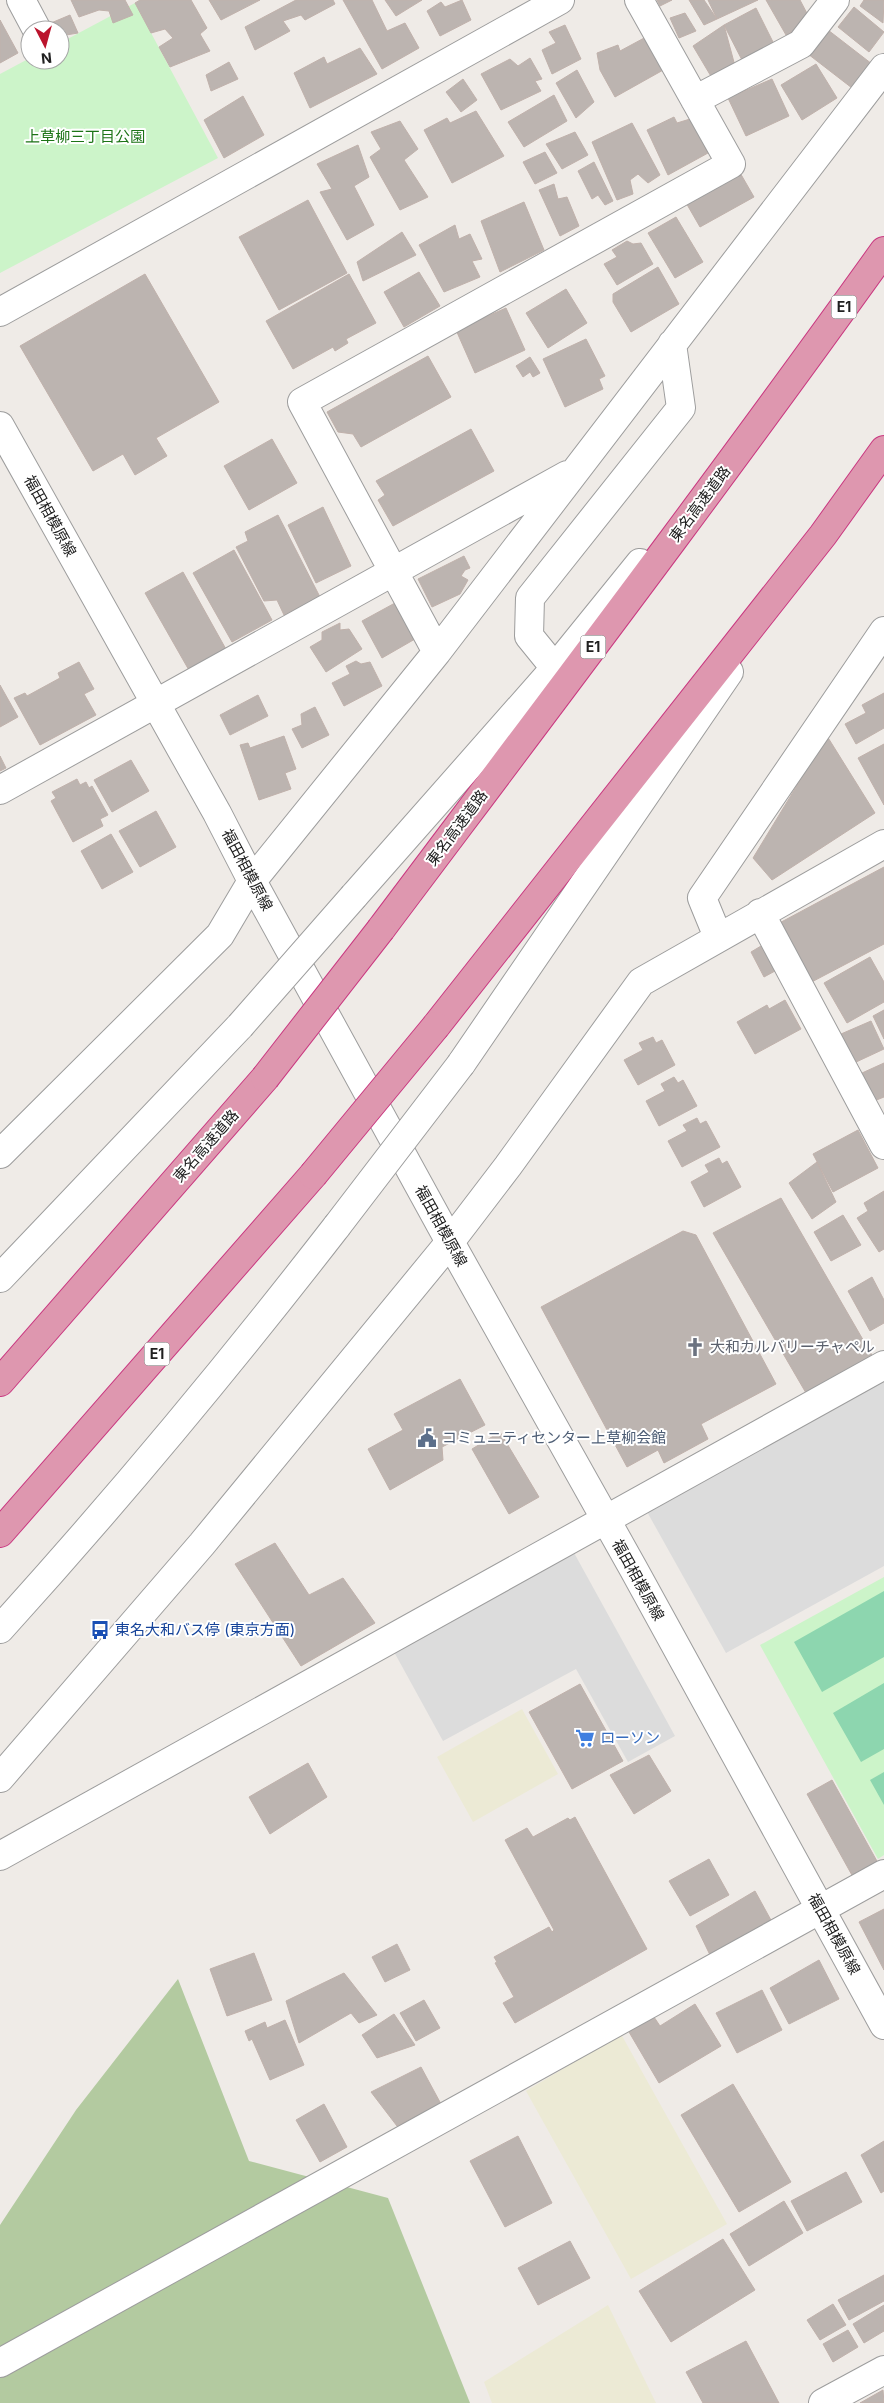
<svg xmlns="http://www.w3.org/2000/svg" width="884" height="2403" font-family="Inter,'Noto Sans JP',sans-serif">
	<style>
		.farmland { fill: #ecead5 }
		.forest { fill: #b3caa0 }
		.park { fill: #ccf4c9 }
		.pitch { fill: #8dd6af }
		.parking { fill: #dcdcdc }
		.building { fill: #bcb4b0; stroke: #c0b1ab }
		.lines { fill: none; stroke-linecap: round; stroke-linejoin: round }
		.minor-casing { stroke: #9d9d9d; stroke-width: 30 }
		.highway-casing { stroke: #c93880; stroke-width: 30 }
		.minor { stroke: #fff; stroke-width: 28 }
		.highway { stroke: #de97af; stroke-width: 28 }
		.minor-bridge-casing { stroke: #9d9d9d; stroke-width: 30; stroke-linecap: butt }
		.highway-bridge-casing { stroke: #c93880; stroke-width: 30; stroke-linecap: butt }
		.minor-bridge { stroke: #fff; stroke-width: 28 }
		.highway-bridge { stroke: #de97af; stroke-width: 28 }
		.labels { text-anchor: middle; stroke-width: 4; stroke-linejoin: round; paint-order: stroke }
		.shield { fill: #fff; stroke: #636363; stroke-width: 1 }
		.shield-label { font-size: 14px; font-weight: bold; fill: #202020 }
		.park-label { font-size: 15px; fill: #1d7417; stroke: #fff }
		.street-label { font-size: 15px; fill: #202020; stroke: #fff }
		.worship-label { font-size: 15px; fill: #5b616d; stroke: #fff; text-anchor: start }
		.service-label { font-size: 15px; fill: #4e5e75; stroke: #fff; text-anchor: start }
		.transit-label { font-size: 15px; fill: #164399; stroke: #fff; text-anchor: start }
		.shop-label { font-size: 15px; fill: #366cbe; stroke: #fff; text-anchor: start }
	</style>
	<rect width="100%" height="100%" fill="#efebe7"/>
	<path class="farmland" d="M522 1709 558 1774 473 1822 437 1757Z
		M621 2034 727 2224 631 2279 526 2091Z
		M608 2305 656 2403H492L484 2382Z"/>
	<path class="forest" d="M178 1979 249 2161 388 2198 470 2403H0V2225L76 2110Z"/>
	<path class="park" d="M135 3 218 158 0 273V74L30 58 60 60V43Z
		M884 1577V1855L878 1859 760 1645Z"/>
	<path class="pitch" d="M884 1591V1657L822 1692 794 1642Z
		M884 1683V1749L861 1762 833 1713Z
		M884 1772V1805L870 1780Z"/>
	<path class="parking" d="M884 1379V1566L726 1653 646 1510Z
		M573 1551 675 1736 628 1762 576 1669 443 1741 393 1650Z"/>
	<path class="building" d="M71 0H125L133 15 113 23 109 11 99 10 79 17Z
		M140 0H191L207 28 200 34 210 51 170 67 159 47 173 38 165 29 151 33 135 3Z
		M209 0H260L221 20Z
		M296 0H333L335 4 305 20 301 15 283 21 290 31 255 50 245 27Z
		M343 0H372L387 31 405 23 419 48 382 69Z
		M385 0H422L396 16Z
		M462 0 471 20 440 36 427 11 441 2 445 7Z
		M657 0H672L660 6Z
		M689 0H704L717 19 704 25Z
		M708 0H758L717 19Z
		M766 0H800L811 21 786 35Z
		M864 0H884L883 23 860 6Z
		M854 7 884 32 869 52 838 27Z
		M756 8 775 46 743 62 724 25Z
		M685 13 696 31 679 38 670 18Z
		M70 15 78 33 60 36V30H55L51 23Z
		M0 20 18 53 0 63Z
		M565 25 581 59 552 74 542 50 556 43 549 32Z
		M724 25 735 66 712 78 693 46Z
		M828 30 872 64 852 88 808 54Z
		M646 37 665 69 615 97 600 70 597 53 618 45 620 51Z
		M360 48 377 74 310 108 294 73 324 57 327 64Z
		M530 58 542 79 535 81 541 91 501 110 481 74 510 59 518 66Z
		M229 62 238 79 211 91 206 75Z
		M816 64 837 98 802 120 781 85Z
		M577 70 594 102 576 118 556 83Z
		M463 79 477 100 461 112 446 92Z
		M772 79 789 116 746 136 728 98Z
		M554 95 567 121 524 147 508 122Z
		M243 96 264 135 224 158 204 120Z
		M476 111 504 156 452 183 424 130 447 118 450 123Z
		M674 117 677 123 690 119 708 153 668 175 647 130Z
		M400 121 418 149 404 160 428 197 400 210 370 157 381 149 371 132Z
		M632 123 660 175 648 183 638 174 630 180 633 194 617 200 592 142Z
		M575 132 588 155 562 169 546 144Z
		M358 145 369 177 354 186 374 225 347 240 320 192 332 189 317 164Z
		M545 152 557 173 535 184 523 162Z
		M594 162 613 201 605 205 598 195 592 199 578 171Z
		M739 171 754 197 700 227 685 201Z
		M554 184 558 199 567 197 579 226 560 236 539 190Z
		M308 200 347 273 279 310 239 237Z
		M524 202 544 250 500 272 481 221Z
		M676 217 703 262 675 278 648 233Z
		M455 225 459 239 470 234 482 259 472 261 480 277 444 292 419 245Z
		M402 232 416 255 363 281 357 262Z
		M627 241 633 244 641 243 653 264 617 285 604 264 617 257 612 250Z
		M658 267 679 304 631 332 613 302V294Z
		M419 272 440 306 404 327 384 292Z
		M145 274 219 402 156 438 167 456 135 475 123 454 93 471 20 346Z
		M349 274 376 323 346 339 348 343 335 351 333 347 293 369 266 321Z
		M566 289 587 323 548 348 526 313Z
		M506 308 525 350 475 373 456 330Z
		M586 339 605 376 599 379 603 389 565 407 543 359Z
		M428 356 451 397 361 447 353 434 338 432 327 412Z
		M530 357 540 373 533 377 530 372 523 377 516 366Z
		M471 429 494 471 393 526 378 500 385 495 376 481Z
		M272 439 297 483 249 510 224 466Z
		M323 507 351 566 316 583 288 525Z
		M278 515 320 597 284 615 277 600 264 601 236 547 248 541 245 532Z
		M234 550 272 620 232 642 193 573Z
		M464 556 470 568 465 570 461 576 468 580 460 594 432 607 418 579Z
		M183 572 227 651 190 672 145 593Z
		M395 603 415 639 382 658 362 621Z
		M340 623V630L349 629 362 649 326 672 310 647 322 640V632Z
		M356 661 361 664 370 662 382 686 344 706 332 683 350 674 346 666Z
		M79 662 94 689 84 694 96 715 40 745 14 698 25 693 27 696 60 678 58 673Z
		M0 685 18 717 0 727Z
		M884 693V728L856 744 845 724 866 713 862 705Z
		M258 695 268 716 230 735 220 715Z
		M315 707 329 735 302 748 292 729 302 725 301 714Z
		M284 736 296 769 285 773 291 789 259 800 240 745 248 743 250 748Z
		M827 736 875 813 772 880 753 858Z
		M884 744V805L858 758Z
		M0 756 6 768 0 771Z
		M131 760 149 791 112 812 94 780Z
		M77 779 80 785 86 782 89 788 92 786 108 815 100 819 103 826 73 842 51 801 56 798 52 792Z
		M156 811 176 847 140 867 119 831Z
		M111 834 133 872 102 889 81 851Z
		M884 867V944L804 986 772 927Z
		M761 946 775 971 764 977 751 952Z
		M870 957 884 982V1002L847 1023 824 983Z
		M785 1000 801 1029 755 1054 737 1022 767 1005 769 1009Z
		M884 1010V1039L873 1016Z
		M871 1021 884 1049 854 1063 841 1034Z
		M653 1037 656 1043 662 1040 675 1065 638 1085 624 1060 643 1050 639 1043Z
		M884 1063V1097L874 1101 862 1073Z
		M674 1077 678 1083 683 1080 697 1106 659 1126 646 1101 665 1091 661 1084Z
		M697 1118 700 1124 706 1121 720 1147 682 1167 668 1141 687 1131 683 1125Z
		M858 1130 878 1168 833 1192 813 1154Z
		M719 1158 722 1164 727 1161 741 1187 704 1207 691 1182 709 1172 705 1165Z
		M817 1162 836 1202 812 1219 789 1183Z
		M884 1191V1249L879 1252 857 1218 868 1211 864 1203Z
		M781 1198 873 1357 806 1393 713 1233Z
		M843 1215 861 1245 831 1261 814 1232Z
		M683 1231 696 1235 776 1384 701 1424 708 1439 664 1463 658 1450 627 1467 541 1307Z
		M872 1277 884 1300V1323L870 1331 848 1291Z
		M460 1379 485 1425 442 1447 443 1460 390 1490 368 1449 403 1430 394 1414Z
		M500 1432 539 1497 509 1514 472 1449Z
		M275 1543 309 1595 343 1578 375 1623 301 1666 235 1564Z
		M580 1684 623 1761 572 1789 529 1712Z
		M649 1755 671 1791 634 1814 610 1775Z
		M308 1763 327 1797 270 1834 249 1797Z
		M832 1780 878 1863 853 1877 807 1794Z
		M575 1817 647 1949 515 2023 503 2003 514 1997 495 1963 497 1962 494 1957 549 1927 552 1932 554 1930 505 1840 527 1828 533 1837 568 1818 570 1820Z
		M709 1859 729 1895 690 1916 669 1881Z
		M755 1891 772 1922 710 1955 696 1926Z
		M884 1909V1970L859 1922Z
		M397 1944 410 1970 385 1982 372 1957Z
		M254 1953 272 2000 227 2016 210 1969Z
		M819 1960 839 1999 789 2024 770 1988Z
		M344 1973 377 2015 359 2023 351 2013 299 2043 286 2001Z
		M762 1990 782 2030 737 2053 716 2013Z
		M424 2000 440 2028 416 2041 400 2013Z
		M695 2004 721 2046 659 2083 629 2032 654 2017 660 2026Z
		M394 2014 415 2045 377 2058 362 2035Z
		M285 2020 304 2065 270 2080 252 2039 249 2041 245 2031 265 2022 267 2028Z
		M421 2067 441 2104 397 2126 371 2092Z
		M733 2084 791 2182 739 2212 681 2115Z
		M324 2104 347 2147 320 2162 296 2120Z
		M518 2136 552 2203 505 2227 470 2161Z
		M884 2141V2191L881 2193 861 2155Z
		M846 2172 862 2202 807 2231 791 2201Z
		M784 2201 803 2233 749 2266 730 2234Z
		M723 2239 755 2290 671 2342 639 2291Z
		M570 2241 590 2278 538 2305 518 2268Z
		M884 2275V2301L849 2320 838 2300Z
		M833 2304 846 2325 820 2340 807 2320Z
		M884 2305V2331L864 2343 853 2324Z
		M848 2330 858 2347 833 2362 823 2344Z
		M746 2341 779 2403H703L686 2372Z
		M883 2390 884 2403H860Z"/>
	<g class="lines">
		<g class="minor-casing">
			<path id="minor" d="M21 0 37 30
				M695 100 801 44 835 0
				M0 312 560 0
				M0 426 217 813 252 881 450 1242 633 1568 884 2025
				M437 652 302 402 731 164 639 0
				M555 668 529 636 530 598 681 408 672 344
				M0 790 567 475
				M354 896 555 668 640 563
				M760 913 884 1145
				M718 937 702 898 884 631
				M461 1064 729 672
				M0 1154 220 935 252 881 437 652 884 68
				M0 1278 240 1026
				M0 1629C118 1499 230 1364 337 1226
				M0 1778 202 1544 450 1242 508 1166 641 982 884 844
				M0 1856 884 1365
				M0 2363 884 1874
				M823 2403 884 2370"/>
		</g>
		<g class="highway-casing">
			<path id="highway" d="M381 929C550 704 720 480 884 251
				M436 1026 823 535 884 450
				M0 1382 265 1078
				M0 1533 313 1175"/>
		</g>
		<use href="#minor" class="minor"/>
		<use href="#highway" class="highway"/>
		<g class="minor-bridge-casing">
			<path id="minor-bridge" d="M240 1026 354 896
				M337 1226 461 1064"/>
		</g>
		<g class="highway-bridge-casing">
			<path id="highway-bridge" d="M265 1078 381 929
				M313 1175 436 1026"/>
		</g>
		<use href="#minor-bridge" class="minor-bridge"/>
		<use href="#highway-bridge" class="highway-bridge"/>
	</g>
	<defs>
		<g id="church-bare" transform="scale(1.5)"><path d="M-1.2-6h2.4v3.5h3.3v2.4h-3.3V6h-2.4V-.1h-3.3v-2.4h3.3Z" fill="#6b7280" stroke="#fff" stroke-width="2.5" paint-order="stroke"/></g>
		<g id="civic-bare" transform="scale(1.5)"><path d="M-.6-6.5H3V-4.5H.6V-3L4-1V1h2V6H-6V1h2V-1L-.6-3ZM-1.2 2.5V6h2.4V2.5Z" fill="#5c6f8a" stroke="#fff" stroke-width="2.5" paint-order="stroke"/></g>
		<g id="bus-bare" transform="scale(1.5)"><path d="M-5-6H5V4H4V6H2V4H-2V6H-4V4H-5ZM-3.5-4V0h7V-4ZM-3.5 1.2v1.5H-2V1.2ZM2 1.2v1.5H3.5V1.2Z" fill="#1a4fb4" stroke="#fff" stroke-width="2.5" paint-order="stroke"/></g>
		<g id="supermarket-bare" transform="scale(1.5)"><path d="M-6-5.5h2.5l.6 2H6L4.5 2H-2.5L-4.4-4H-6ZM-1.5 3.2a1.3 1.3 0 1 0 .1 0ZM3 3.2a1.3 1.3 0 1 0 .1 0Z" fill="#3f7fe0" stroke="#fff" stroke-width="2.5" paint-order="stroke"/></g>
	</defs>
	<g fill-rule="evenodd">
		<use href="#church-bare" x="695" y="1347"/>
		<use href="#civic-bare" x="427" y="1438"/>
		<use href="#bus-bare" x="100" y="1630"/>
		<use href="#supermarket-bare" x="585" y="1738"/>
	</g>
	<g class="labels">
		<g class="shield">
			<rect x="831.5" y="295.5" width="25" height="23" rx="4"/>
			<rect x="580.5" y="635.5" width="25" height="23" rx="4"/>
			<rect x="144.5" y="1342.5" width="25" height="23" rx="4"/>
		</g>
		<g class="shield-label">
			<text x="844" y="312">E1</text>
			<text x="593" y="652">E1</text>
			<text x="157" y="1359">E1</text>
		</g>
		<g class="park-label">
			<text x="85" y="142">上草柳三丁目公園</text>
		</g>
		<g class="street-label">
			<text transform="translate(700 504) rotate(-53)" y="5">東名高速道路</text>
			<text transform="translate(50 516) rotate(61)" y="5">福田相模原線</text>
			<text transform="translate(457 828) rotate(-53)" y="5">東名高速道路</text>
			<text transform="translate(247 870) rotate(62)" y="5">福田相模原線</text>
			<text transform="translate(206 1146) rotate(-49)" y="5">東名高速道路</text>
			<text transform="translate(441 1226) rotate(61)" y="5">福田相模原線</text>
			<text transform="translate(638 1580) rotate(61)" y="5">福田相模原線</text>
			<text transform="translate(834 1934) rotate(61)" y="5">福田相模原線</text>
		</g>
		<g class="worship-label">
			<text x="710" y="1352">大和カルバリーチャペル</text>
		</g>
		<g class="service-label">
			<text x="442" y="1443">コミュニティセンター上草柳会館</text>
		</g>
		<g class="transit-label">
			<text x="115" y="1635">東名大和バス停 (東京方面)</text>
		</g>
		<g class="shop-label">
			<text x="600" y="1743">ローソン</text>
		</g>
	</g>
	<g transform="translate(45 45) rotate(174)"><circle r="24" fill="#ffffff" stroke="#a6a6a6"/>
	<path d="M0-4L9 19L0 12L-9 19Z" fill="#bb142d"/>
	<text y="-8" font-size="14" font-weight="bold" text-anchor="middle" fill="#202020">N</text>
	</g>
</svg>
